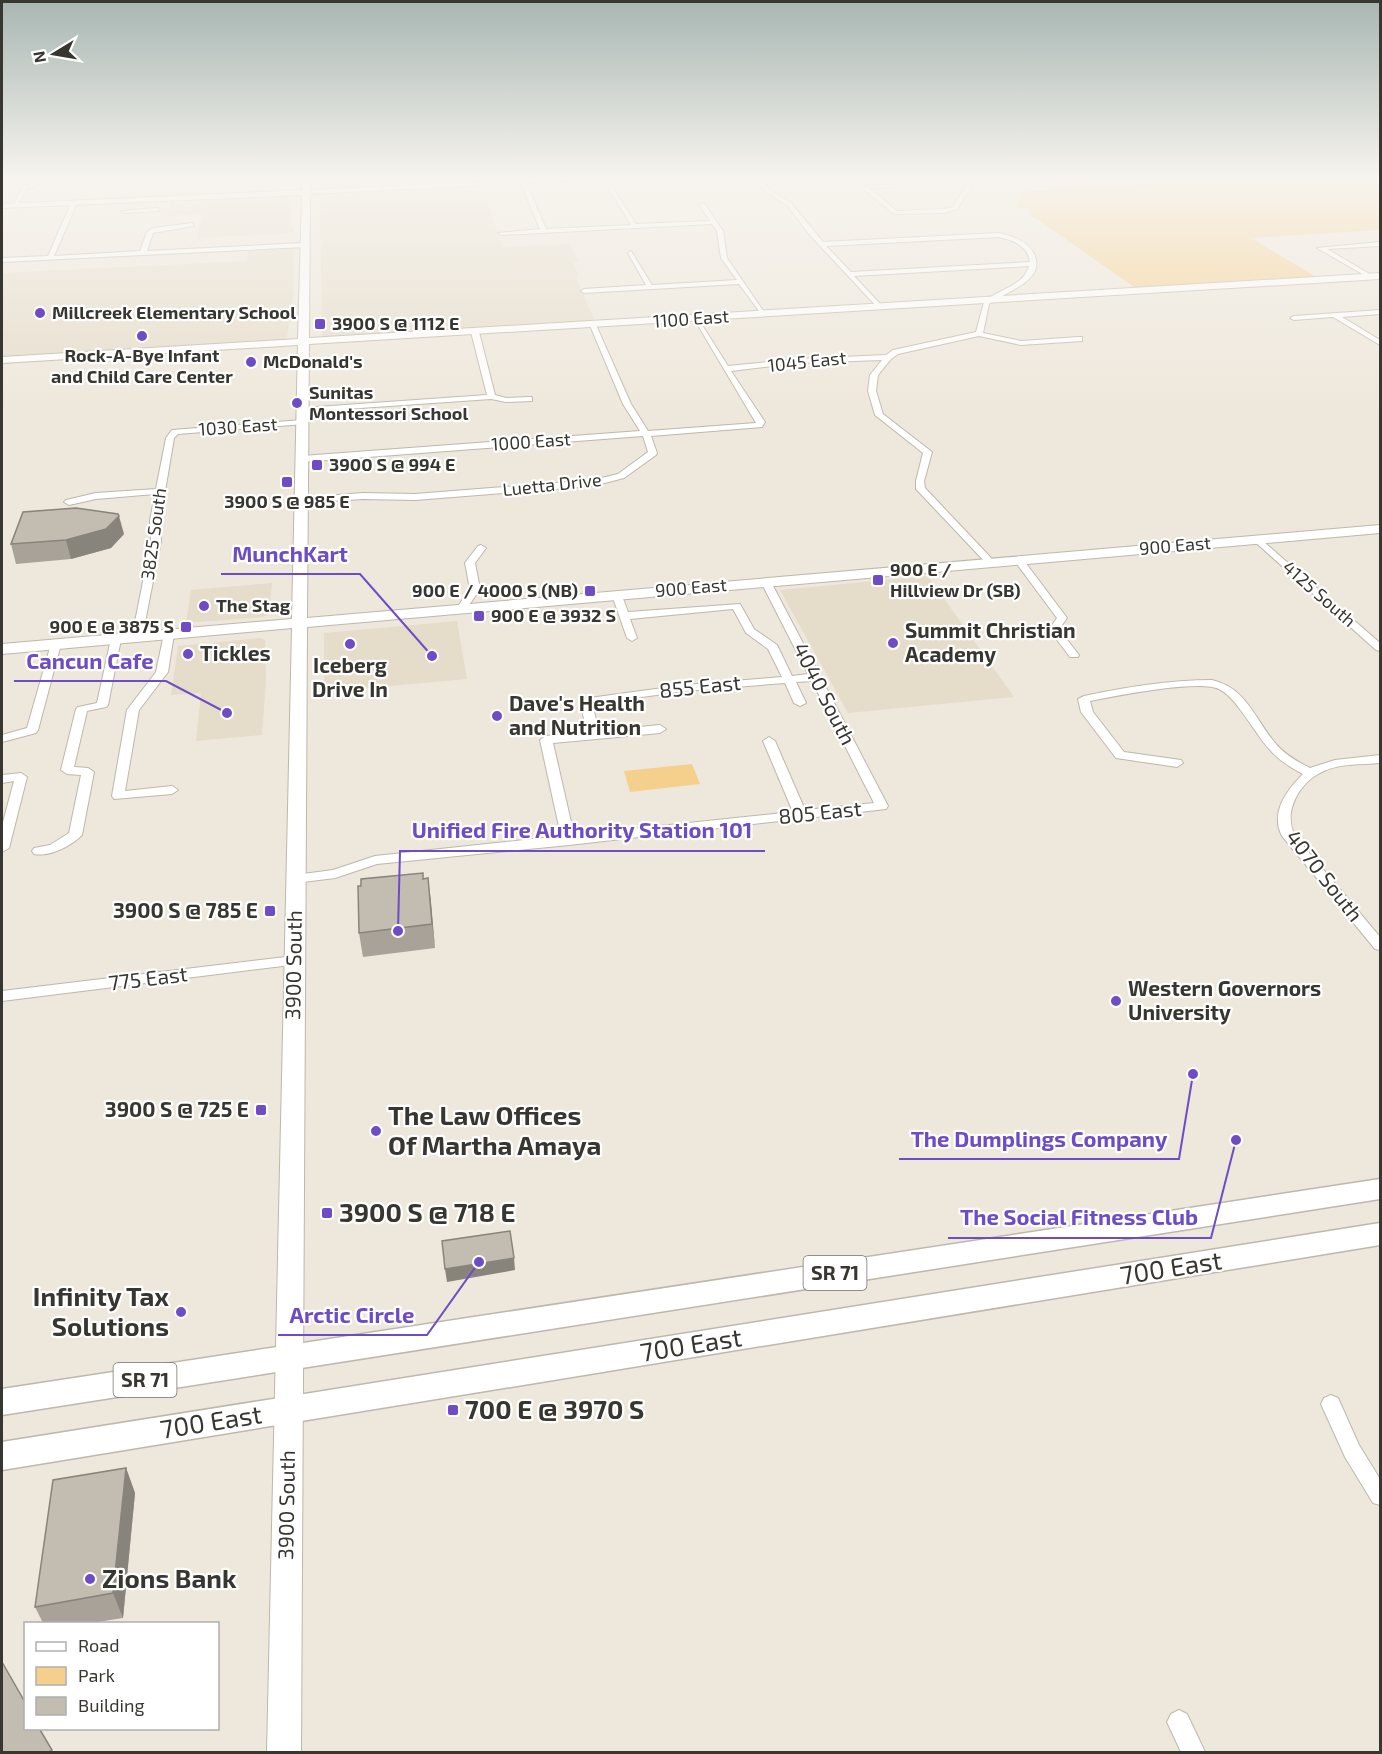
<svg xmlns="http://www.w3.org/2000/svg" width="1382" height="1754" font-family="'Exo 2',sans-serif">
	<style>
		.built { fill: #e6dcca }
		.green { fill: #f5d08d }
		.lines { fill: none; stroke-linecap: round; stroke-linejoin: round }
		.street-casing { stroke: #beb7ac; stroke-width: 2 }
		.secondary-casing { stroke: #beb7ac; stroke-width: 2 }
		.primary-casing { stroke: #beb7ac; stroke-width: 3 }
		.street { fill: #fff; fill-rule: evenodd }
		.secondary { fill: #fff; fill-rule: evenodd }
		.primary { fill: #fff; fill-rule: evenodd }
		.wall { fill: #a8a298 }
		.shaded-wall { fill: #88847c }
		.building { fill: #c3bcb1; stroke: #88847c; stroke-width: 1.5 }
		.poi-dot { fill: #6d4cc5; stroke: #fff; stroke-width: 2 }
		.labels { text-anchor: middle; stroke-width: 4.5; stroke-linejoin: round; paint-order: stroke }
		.far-poi-label { font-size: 18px; font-weight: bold; fill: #383631; stroke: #fff; text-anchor: start }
		.far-street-label { font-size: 18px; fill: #383631; stroke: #fff }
		.shield { fill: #fff; stroke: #74726f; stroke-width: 1.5 }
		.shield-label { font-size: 20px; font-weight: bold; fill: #383631 }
		.poi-label { font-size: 21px; font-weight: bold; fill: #383631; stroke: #fff; text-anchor: start }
		.street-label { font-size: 21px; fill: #383631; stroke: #fff }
		.near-poi-label { font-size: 26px; font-weight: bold; fill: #383631; stroke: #fff; text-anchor: start }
		.near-street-label { font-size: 26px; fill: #383631; stroke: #fff }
		.leader { fill: none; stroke: #6d4cc5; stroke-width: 2 }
		.callout-dot { fill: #6d4cc5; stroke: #fff; stroke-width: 2 }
		.callout-label { font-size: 22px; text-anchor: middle; font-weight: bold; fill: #6d4cc5; stroke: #fff; stroke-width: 4.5; stroke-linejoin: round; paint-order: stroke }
	</style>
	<rect width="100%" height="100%" fill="#eee7db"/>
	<path class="built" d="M483 187 502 247 570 244 579 262 573 263 579 276 576 277 595 321 322 337 320 195Z
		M285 196 291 197V223L294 233 197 238 202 214 167 216 171 201Z
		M294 247 293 297 287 338 280 340 2 356V273L247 261 248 249Z
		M928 576 1014 697 848 713 780 590Z
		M272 583 269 614 263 617 186 623 191 590Z
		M457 621 467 679 324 692V633Z
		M261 638 265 640 266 681 262 735 196 741 201 693 171 695 178 646Z"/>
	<path class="green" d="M1144 177H1380V230L1251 238 1318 278 1137 289 1031 215 1028 208 1016 207 1021 191 1154 184Z
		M692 764 700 784 630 792 624 771Z"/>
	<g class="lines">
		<g class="street-casing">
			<path id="street" d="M50 177H59L27 189 16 207H12L23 187Z
				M375 177H381V190L376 189Z
				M606 177 636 224 710 221 699 204 704 203 723 231 727 258 766 315H762L739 284 584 293 581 291 584 289 646 285 628 253 631 251 652 285 737 280 721 258 717 231 712 224 501 235 498 233 540 229 520 182 523 180 526 182 546 229 631 225 603 179Z
				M752 177H758L771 191 791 203 823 242 999 233C1012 236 1028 241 1034 254 1047 281 1004 292 989 304L983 333 1021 341 1079 337H1082V341L1021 345 979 336 898 354 891 359 878 375 876 391 883 414 932 452 924 481 925 488 993 560V564H987L916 489V481L923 453 875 415 868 391 870 375 882 360 798 363 731 371 765 422 762 427 651 436 657 453 656 455 624 478 593 486 415 500 363 499 298 503 296 501 301 498 363 493 415 494 593 480 618 474 648 452 643 436 302 462 298 459 302 456 640 431 623 404 589 323 596 325 631 404 648 431 756 423 693 317H697L728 366 798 359 886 355 893 350 976 332 984 302C998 289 1023 287 1029 266L854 276 883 307 878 308 809 234 787 205 767 193ZM999 237C1013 240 1028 246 1030 262L851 272 826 246Z
				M962 177H968L974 183 957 209 944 213 894 214 861 187 903 184 901 187 869 188 897 211 944 209 953 207 968 183Z
				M1055 177H1061L1062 179 1057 180Z
				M74 201 77 203 54 256 140 251 147 232 153 228 192 223 194 226 153 233 147 251 305 243 308 245 305 247 2 262V258L48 256 71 203Z
				M157 208 159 211 124 213 121 211Z
				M1380 242V246L1327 249 1373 276 1371 279 1317 248Z
				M1380 310V314L1342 317 1380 340V345L1333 317 1294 320 1290 318 1294 316Z
				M475 330 479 332 495 395 506 398 529 397H532V401L506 402 491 399 302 412 298 410 302 408 487 395 471 332Z
				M302 420 306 422 305 424 178 434 174 438 160 521 161 541 142 637 137 640 133 639 132 637 151 541 150 521 155 494 96 499 69 505 64 502 66 500 96 493 156 489 166 438 172 430Z
				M1257 536 1380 643V651L1376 650 1254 541V537Z
				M481 545 486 548 475 563 480 589 465 611H457L456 609 470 589 465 563 478 546Z
				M1019 557 1022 558 1067 618 1060 628 1061 632 1079 655 1078 657H1070L1051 632 1050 628 1057 618 1014 560Z
				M766 579 771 582 888 806 886 809 569 845 377 864 335 878 295 883 288 879 295 875 333 870 375 856 561 836 540 740 546 736 587 732 580 701 582 699 685 685 782 677 768 649 746 633 733 609 630 619 637 638 632 641 627 638 612 595 613 593H621L628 612 740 604 754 629 777 645 792 676 808 674 761 582ZM812 681 874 803 805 810 775 741 769 737 763 741 793 812 574 835 553 743 660 733 666 729 660 725 599 731 592 704 685 691 785 683 794 703 800 706 806 703 796 682Z
				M169 631 174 634 168 672 139 710 125 791 172 786 178 790 172 794 114 799 112 796 127 710 156 672 164 634Z
				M116 636 121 639 108 705 106 707 87 711 74 767 88 768 94 772 82 835C71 846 50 857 34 854L32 851 34 848 50 845 69 833 81 775 67 774 61 770 76 709 78 707 97 703 111 639Z
				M56 641 61 644 38 730 36 733 2 742V735L27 728 51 644Z
				M1212 680C1247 688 1255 720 1276 744 1285 755 1298 762 1310 768L1335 760 1380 755V763C1362 765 1341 763 1324 771 1300 781 1281 813 1296 837L1380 937V950L1375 949 1282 836C1270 813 1286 791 1303 774 1267 756 1262 738 1239 708 1234 701 1227 693 1219 689 1199 679 1115 696 1090 701L1093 712 1124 752 1181 760 1183 763 1177 767 1116 758 1081 712 1078 699 1084 696C1126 687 1169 680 1212 680Z
				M21 773 27 777 9 848 2 852V826L14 781 2 783V775Z
				M294 956 299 958 301 961 299 964 2 1001V991Z
				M1331 1395 1338 1398 1359 1445 1380 1479V1505L1373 1503 1345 1457 1321 1404 1324 1398Z
				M1179 1710 1187 1714 1205 1752H1181L1167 1722 1171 1714Z"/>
		</g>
		<g class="secondary-casing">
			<path id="secondary" d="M302 177H310V190L583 177H642L310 194 309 338 1380 273V279L309 344 307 618 1380 525V533L307 627 301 1752H267L292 628 2 654V644L292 619 298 345 2 363V357L298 339 302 195 2 208V204L302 190Z"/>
		</g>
		<g class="primary-casing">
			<path id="primary" d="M1380 1179V1199L2 1415V1389Z
				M1380 1223V1245L2 1470V1442Z"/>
		</g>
		<use href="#street" class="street"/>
		<use href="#secondary" class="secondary"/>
		<use href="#primary" class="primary"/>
	</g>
	<path class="wall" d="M124 534 111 548 71 559 16 564 11 544Z
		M428 878 435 948 363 957 359 933 423 879Z
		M126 1468 135 1493 123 1618 91 1623H43L35 1607Z"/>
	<path class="shaded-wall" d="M119 516 124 534 111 548 71 559 66 540Z
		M428 878 431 902 435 948 432 924Z
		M514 1258 515 1270 447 1282 445 1269Z
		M126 1468 135 1493 123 1618 113 1593Z"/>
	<path class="building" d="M76 508 118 514 119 516 106 529 66 540 11 544 23 512Z
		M423 873V879L428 878 432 924 359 933 358 886H361V879Z
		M510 1231 514 1258 445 1269 442 1241Z
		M126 1468 113 1593 35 1607 53 1480Z
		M2 1662 26 1704V1728H39L52 1750 49 1752H2Z"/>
	<linearGradient id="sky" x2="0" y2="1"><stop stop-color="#a8b6b2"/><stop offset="0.42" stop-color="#f7f4ef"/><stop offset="1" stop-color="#f7f4ef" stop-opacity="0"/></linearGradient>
	<rect width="1382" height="423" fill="url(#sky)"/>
	<g class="poi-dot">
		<circle cx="40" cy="313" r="6"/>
		<rect x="314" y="318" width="12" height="12" rx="3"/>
		<circle cx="142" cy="336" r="6"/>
		<circle cx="251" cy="362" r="6"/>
		<circle cx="297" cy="403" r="6"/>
		<rect x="311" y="459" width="12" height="12" rx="3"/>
		<rect x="281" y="476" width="12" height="12" rx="3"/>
		<rect x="872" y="574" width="12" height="12" rx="3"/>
		<rect x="584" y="585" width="12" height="12" rx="3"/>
		<circle cx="204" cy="606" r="6"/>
		<rect x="473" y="610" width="12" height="12" rx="3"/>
		<rect x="180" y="621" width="12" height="12" rx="3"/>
		<circle cx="893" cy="643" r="6"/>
		<circle cx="350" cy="644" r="6"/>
		<circle cx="188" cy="654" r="6"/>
		<circle cx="497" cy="716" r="6"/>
		<rect x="264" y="905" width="12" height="12" rx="3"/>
		<circle cx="1116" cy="1001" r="6"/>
		<rect x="255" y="1104" width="12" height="12" rx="3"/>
		<circle cx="376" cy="1131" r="6"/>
		<rect x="321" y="1207" width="12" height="12" rx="3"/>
		<circle cx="181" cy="1312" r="6"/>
		<rect x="447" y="1404" width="12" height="12" rx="3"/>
		<circle cx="90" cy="1579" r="6"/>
	</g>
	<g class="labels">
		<g class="far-poi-label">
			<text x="52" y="319">Millcreek Elementary School</text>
			<text x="332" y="330">3900 S @ 1112 E</text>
			<text x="142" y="362" text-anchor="middle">Rock-A-Bye Infant<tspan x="142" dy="21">and Child Care Center</tspan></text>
			<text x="263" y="368">McDonald's</text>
			<text x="309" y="399">Sunitas<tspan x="309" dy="21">Montessori School</tspan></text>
			<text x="329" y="471">3900 S @ 994 E</text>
			<text x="287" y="508" text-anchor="middle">3900 S @ 985 E</text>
			<text x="890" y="576">900 E /<tspan x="890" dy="21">Hillview Dr (SB)</tspan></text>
			<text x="578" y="597" text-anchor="end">900 E / 4000 S (NB)</text>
			<text x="216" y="612">The Stag</text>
			<text x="491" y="622">900 E @ 3932 S</text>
			<text x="174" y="633" text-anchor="end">900 E @ 3875 S</text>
		</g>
		<g class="far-street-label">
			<text transform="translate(691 319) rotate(-4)" y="6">1100 East</text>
			<text transform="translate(807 362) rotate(-6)" y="6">1045 East</text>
			<text transform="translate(238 427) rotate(-4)" y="6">1030 East</text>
			<text transform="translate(531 442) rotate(-4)" y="6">1000 East</text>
			<text transform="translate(552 485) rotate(-6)" y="6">Luetta Drive</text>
			<text transform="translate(154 534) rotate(-82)" y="6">3825 South</text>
			<text transform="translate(1175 546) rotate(-5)" y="6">900 East</text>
			<text transform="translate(691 588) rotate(-5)" y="6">900 East</text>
			<text transform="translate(1319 594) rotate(41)" y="6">4125 South</text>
		</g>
		<g class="shield">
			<rect x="803.5" y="1256" width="63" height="34" rx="4.5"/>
			<rect x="113.5" y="1363" width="63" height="34" rx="4.5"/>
		</g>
		<g class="shield-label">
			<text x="835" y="1280">SR 71</text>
			<text x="145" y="1387">SR 71</text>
		</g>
		<g class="poi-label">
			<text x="905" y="638">Summit Christian<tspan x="905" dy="24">Academy</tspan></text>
			<text x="200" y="661">Tickles</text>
			<text x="350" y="673" text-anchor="middle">Iceberg<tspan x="350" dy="24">Drive In</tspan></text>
			<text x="509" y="711">Dave's Health<tspan x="509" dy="24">and Nutrition</tspan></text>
			<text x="258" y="918" text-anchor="end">3900 S @ 785 E</text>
			<text x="1128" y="996">Western Governors<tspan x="1128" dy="24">University</tspan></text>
			<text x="249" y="1117" text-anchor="end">3900 S @ 725 E</text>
		</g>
		<g class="street-label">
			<text transform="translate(700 687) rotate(-6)" y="7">855 East</text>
			<text transform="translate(824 694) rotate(63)" y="7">4040 South</text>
			<text transform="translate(820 813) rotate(-6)" y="7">805 East</text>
			<text transform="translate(1324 876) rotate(52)" y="7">4070 South</text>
			<text transform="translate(294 965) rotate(-89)" y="7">3900 South</text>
			<text transform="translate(148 979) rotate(-7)" y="7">775 East</text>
			<text transform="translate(287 1505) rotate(-89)" y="7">3900 South</text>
		</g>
		<g class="near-poi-label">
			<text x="388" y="1125">The Law Offices<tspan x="388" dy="30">Of Martha Amaya</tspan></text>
			<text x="339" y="1222">3900 S @ 718 E</text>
			<text x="169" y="1306" text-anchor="end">Infinity Tax<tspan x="169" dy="30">Solutions</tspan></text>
			<text x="465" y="1419">700 E @ 3970 S</text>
			<text x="102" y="1588">Zions Bank</text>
		</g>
		<g class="near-street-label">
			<text transform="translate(1171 1268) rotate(-9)" y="9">700 East</text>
			<text transform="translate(691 1345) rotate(-9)" y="9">700 East</text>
			<text transform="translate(211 1422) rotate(-9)" y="9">700 East</text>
		</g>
	</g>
	<path class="leader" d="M432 656L360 574H221M227 713L166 681H14M398 931L400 851H765M1193 1074L1179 1159H899M1236 1140L1211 1238H948M479 1262L427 1335H278"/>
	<g class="callout-dot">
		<circle cx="432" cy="656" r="6"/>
		<circle cx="227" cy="713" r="6"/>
		<circle cx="398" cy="931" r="6"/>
		<circle cx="1193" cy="1074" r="6"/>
		<circle cx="1236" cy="1140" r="6"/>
		<circle cx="479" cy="1262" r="6"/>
	</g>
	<g class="callout-label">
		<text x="290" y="562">MunchKart</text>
		<text x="90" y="669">Cancun Cafe</text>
		<text x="582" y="838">Unified Fire Authority Station 101</text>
		<text x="1039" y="1147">The Dumplings Company</text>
		<text x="1079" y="1225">The Social Fitness Club</text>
		<text x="352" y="1323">Arctic Circle</text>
	</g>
	<rect width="1382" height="1754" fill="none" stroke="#383631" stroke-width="6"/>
	<rect x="24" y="1622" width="195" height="108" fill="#ffffff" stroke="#afafad" stroke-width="1.5"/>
	<rect x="36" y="1642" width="30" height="9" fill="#ffffff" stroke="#afafad" stroke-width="1.5"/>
	<text x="78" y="1652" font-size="18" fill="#383631">Road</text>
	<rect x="36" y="1667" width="30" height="18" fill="#f5d08d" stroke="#afafad" stroke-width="1.5"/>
	<text x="78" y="1682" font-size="18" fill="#383631">Park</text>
	<rect x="36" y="1697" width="30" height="18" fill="#c3bcb1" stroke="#afafad" stroke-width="1.5"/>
	<text x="78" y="1712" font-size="18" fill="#383631">Building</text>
	<g transform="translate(54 54) rotate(259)" stroke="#ffffff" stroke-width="4.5" paint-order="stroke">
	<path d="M0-4.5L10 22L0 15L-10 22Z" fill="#383631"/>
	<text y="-9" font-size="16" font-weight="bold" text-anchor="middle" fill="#383631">N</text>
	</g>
</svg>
